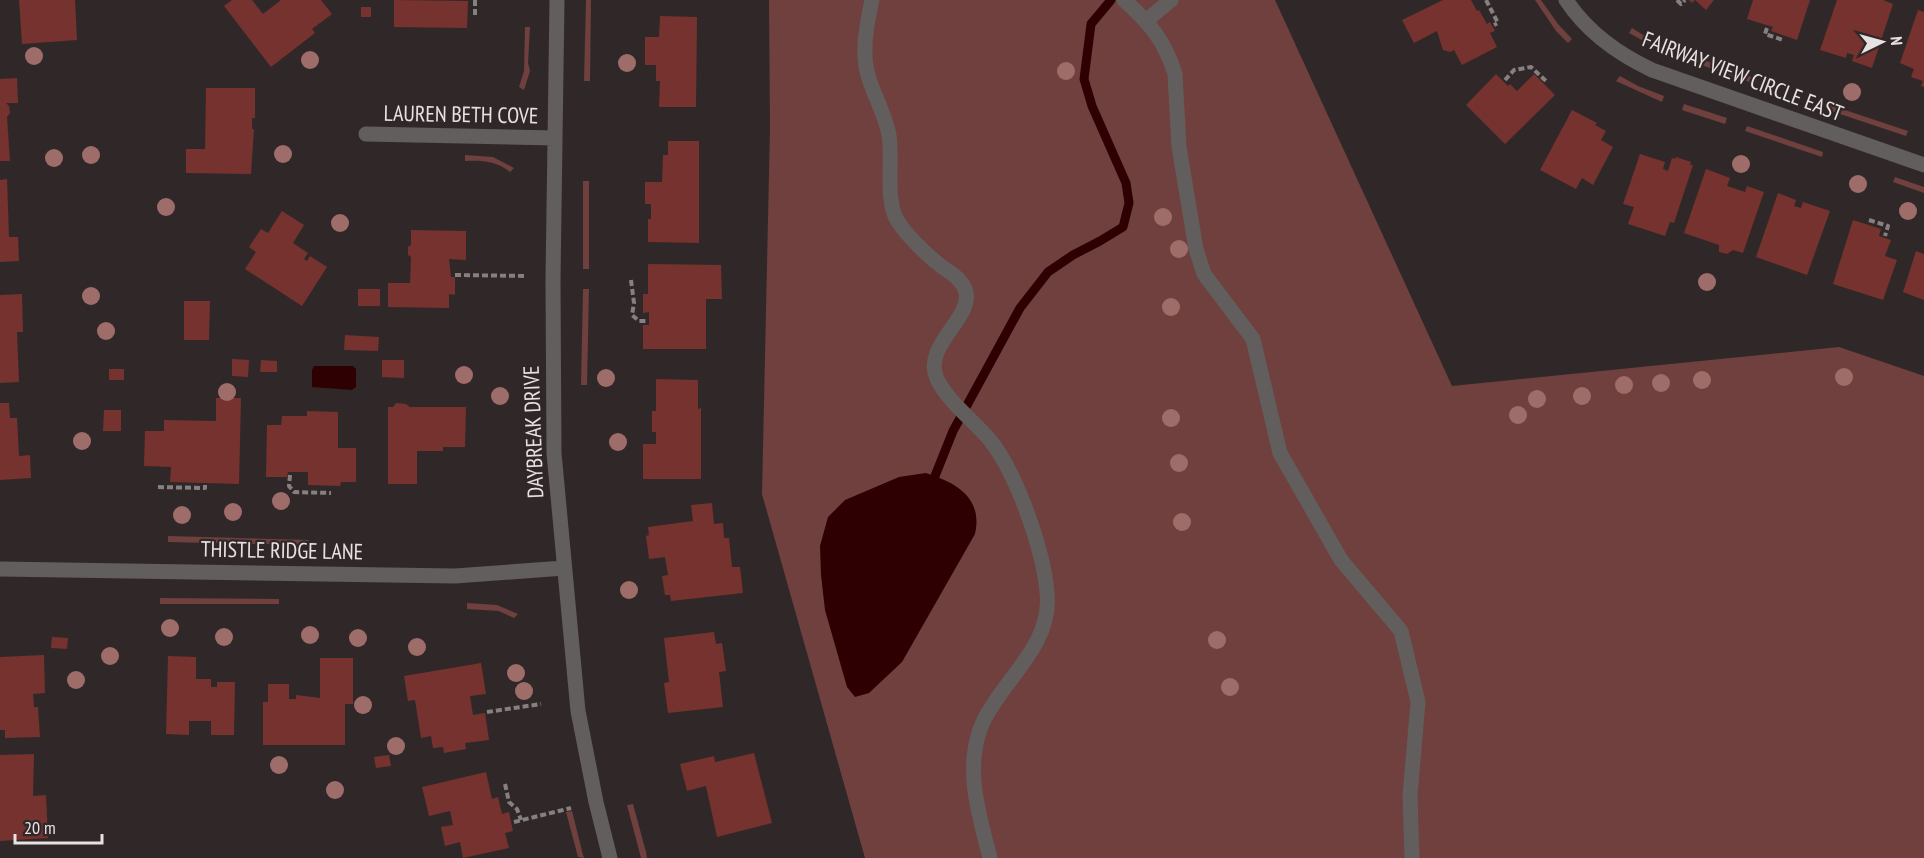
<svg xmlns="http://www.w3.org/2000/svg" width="1924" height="858" font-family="'PT Sans Narrow',sans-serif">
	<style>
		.green { fill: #6f403d }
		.water { fill: #2e0002 }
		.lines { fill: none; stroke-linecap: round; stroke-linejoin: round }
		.stream { stroke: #2e0002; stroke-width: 9 }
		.building { fill: #76322f }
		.path { stroke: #878080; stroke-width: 4; stroke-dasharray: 6 3; stroke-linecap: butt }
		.minor { stroke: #625e5d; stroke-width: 15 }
		.tree { fill: #9f6d69 }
		.labels { text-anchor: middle; stroke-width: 4.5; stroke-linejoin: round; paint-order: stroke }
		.street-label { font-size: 22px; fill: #e7e1e1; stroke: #302828 }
	</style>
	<rect width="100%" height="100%" fill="#302828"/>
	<path class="green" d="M586 0H591L590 81H584Z
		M769 0H1275L1452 386 1839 347 1924 376V858H865L762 494 770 128Z
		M1535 0H1541L1558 24 1572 39 1568 43 1556 31Z
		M525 27H530L528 63 530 71 524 90 519 87 524 71Z
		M1632 28 1656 43 1757 79 1755 84 1662 51 1629 33Z
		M1620 76 1638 86 1664 96 1662 102 1616 81Z
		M1684 104 1727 118 1725 124 1682 110Z
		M1827 104 1908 131 1906 136 1825 109Z
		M1747 126 1823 152 1822 157 1745 131Z
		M465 155 493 157 514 168 510 172C497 161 481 160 465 161Z
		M1895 177 1924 187V193L1893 182Z
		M583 181H589V269H583Z
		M583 289H589L587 385H581Z
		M168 536 309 540 308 545 168 542Z
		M160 598 279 599V604H160Z
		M467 603 497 605 518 614 514 618 499 611 467 609Z
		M633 804 646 852 647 858H641L627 805Z
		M572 811 583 855 584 858 578 857 566 812Z"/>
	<path class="water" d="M314 366H353L356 369V387L352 390 312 387V370Z
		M926 473C957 483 983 498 975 534L902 662 869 693 855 697 847 687 825 610 821 575 820 546 828 517 845 500 899 477Z"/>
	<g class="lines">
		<path class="stream" d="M935 476 953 431 1020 308 1048 272 1073 255 1100 241 1123 227 1129 203 1126 183 1092 106 1084 79 1091 24 1111 0"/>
	</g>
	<path class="building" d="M19 0H75L77 40 22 44Z
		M232 0H252L263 14 281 0H321L332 14 312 29 315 33 271 67 224 6Z
		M394 0 468 1 467 28 394 27Z
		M1443 0H1471L1477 11 1479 10 1487 24 1490 22 1495 31 1490 33 1497 47 1462 65 1454 50 1450 52 1443 50 1437 31 1414 43 1402 20Z
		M1689 0H1714L1706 10 1695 0 1692 3Z
		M1753 0H1810L1797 40 1771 31 1773 27 1747 19Z
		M1837 0H1883L1893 4 1872 68 1852 61 1854 55 1847 53 1846 58 1820 50Z
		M361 7H371V17H361Z
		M1918 10 1924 12V87L1921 86 1923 81 1911 77 1914 69 1900 63Z
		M660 16 697 17 696 107H659L660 81H656V65H645V37H659Z
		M1496 74 1508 86 1510 84 1517 91 1534 74 1555 95 1505 144 1466 105Z
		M17 78 18 103H6L9 106 10 113 7 117 10 161H0V79Z
		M206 88H255V118H252V129H254L251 174 186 173V149H205Z
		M1572 110 1597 123 1595 125 1606 131 1601 140 1613 147 1593 185 1582 178 1576 189 1540 170Z
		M668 141H699V243L648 242V219H651V204H645V182H662L663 155H668Z
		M1640 154 1665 162 1663 169 1668 171 1672 158 1675 159 1676 157 1691 162 1690 165H1693L1674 223 1670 222 1665 236 1628 224 1634 207 1623 204Z
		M1706 169 1730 178 1727 186 1745 192 1747 186 1764 192 1743 253 1733 250 1727 254 1719 252V245L1684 233Z
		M7 179 9 237H18L19 261 0 262V180Z
		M1778 193 1796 200 1794 206 1801 208 1803 202 1830 211 1807 275 1756 257Z
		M282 211 304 225 293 243 308 253 304 259 307 261 310 256 327 267 302 306 245 269 256 252 249 247 261 229 268 233Z
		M1853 220 1881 229 1879 236 1891 240 1885 256 1897 260 1883 300 1833 284Z
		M411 230 466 231V260L449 259 451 277H455V295L449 294V308L388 307V283H410L411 257 408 255V247L411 245Z
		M1916 251 1924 254V300L1903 292Z
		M648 264 721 265 722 299H706V349H643V325H649V312L643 313V294H648Z
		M358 289H380V306H358Z
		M22 294 23 332H17L19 382 0 383V295Z
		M184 301H210L209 340H184Z
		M345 335 379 337 378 351 344 350Z
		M232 359 249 360 248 377 232 376Z
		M261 360 277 361V372H260Z
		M382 360H404V378L382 377Z
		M109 369H124V380H109Z
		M656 379 698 380V409L701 408V479H643V444H656V432H652V411H656Z
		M216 398H241L239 484 170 482 171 467 144 466 145 431H164V420L216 421Z
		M0 403H9L10 418H17L19 456 30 455 31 478 0 480Z
		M396 403 406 404 410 407H466L465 447H443V451H417V484H388V407H393Z
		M104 410H121V431H103Z
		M307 411 338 412V448H356V482H341L340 486 308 485V472H288L287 477H266L267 425H281L282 416H307Z
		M712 503 714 524 723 523 724 538H729L732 567H740L743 593 671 601 670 595H665L662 576 668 575 665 557 649 559 646 536 649 535 648 527 693 521 691 505Z
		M714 632 716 644 722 643 726 671 719 672 723 707 668 713 664 683 669 682 664 638Z
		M52 637 68 638 67 649 51 648Z
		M44 655 45 693 33 694 34 707H38L40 737 5 738V730H0V657Z
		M168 656 196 657V679H211V687H217V682H235L234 735H211V721H189V735L166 734Z
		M320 658H353V704H345V745H263V702H268V684H289V699H296V695L320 698Z
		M481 663 486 694 470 696 473 715 485 713 489 740 465 743 466 749 444 753 443 747 433 748 431 736 421 738 415 700 408 701 404 676Z
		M754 753 772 823 717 837 706 786 687 791 680 764 714 756 715 762Z
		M34 754 33 796 46 795 48 838 0 841V755Z
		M389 755 391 766 376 768 374 757Z
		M486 772 492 799 498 797 502 814 509 812 513 831 505 833 509 848 463 858 460 842 445 846 441 827 453 825 450 811 429 816 422 787Z"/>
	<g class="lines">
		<path class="path" d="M1486 0 1498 23 1494 25
			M1677 0 1681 4 1685 0
			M475 15V0
			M1767 28 1765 34 1783 40
			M1505 80 1514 70 1531 67 1547 82
			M1869 220 1888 226 1885 236
			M455 275 527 276
			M631 280 634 303 632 315 639 321H647
			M290 475 289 486 294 492 331 493
			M158 487 205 488V485
			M487 712 541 704
			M505 784 509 802 517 809 521 820
			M514 822 571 808"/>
		<path class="minor" d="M557 0 553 280 554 453 578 711 596 802 610 858
			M872 0C868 19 864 38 865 57 866 84 884 108 889 135 893 158 885 200 897 220 906 235 922 250 936 262 946 271 962 277 966 292 972 319 922 346 937 379 949 403 973 420 990 440 1017 474 1043 549 1047 592 1053 645 1004 678 983 722 963 766 979 814 990 858
			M1124 0C1149 22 1165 41 1175 74L1179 147 1196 249 1204 274 1253 339 1280 453 1341 560 1401 631 1418 702 1410 796 1412 858
			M1566 0C1587 32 1618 54 1652 70L1924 165
			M1147 20 1171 0
			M366 134 555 138
			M0 569 455 576 564 568"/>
	</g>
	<g class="tree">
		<circle cx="34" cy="56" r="9"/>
		<circle cx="310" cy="60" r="9"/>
		<circle cx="627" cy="63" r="9"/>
		<circle cx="1066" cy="71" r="9"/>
		<circle cx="1852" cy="92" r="9"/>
		<circle cx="283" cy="154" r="9"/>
		<circle cx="91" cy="155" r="9"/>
		<circle cx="54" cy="158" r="9"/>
		<circle cx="1741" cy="164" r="9"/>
		<circle cx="1858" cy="184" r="9"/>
		<circle cx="166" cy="207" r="9"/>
		<circle cx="1908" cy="211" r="9"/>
		<circle cx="1163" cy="217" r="9"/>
		<circle cx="340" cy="223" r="9"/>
		<circle cx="1179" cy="249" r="9"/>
		<circle cx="1707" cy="282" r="9"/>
		<circle cx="91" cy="296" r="9"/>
		<circle cx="1171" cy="307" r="9"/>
		<circle cx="106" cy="331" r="9"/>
		<circle cx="464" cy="375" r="9"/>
		<circle cx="1844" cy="377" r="9"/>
		<circle cx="606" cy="378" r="9"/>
		<circle cx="1702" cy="380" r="9"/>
		<circle cx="1661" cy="383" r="9"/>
		<circle cx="1624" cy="385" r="9"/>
		<circle cx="227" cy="392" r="9"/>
		<circle cx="500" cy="396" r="9"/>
		<circle cx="1582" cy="396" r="9"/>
		<circle cx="1537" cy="399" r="9"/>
		<circle cx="1518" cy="415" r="9"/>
		<circle cx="1171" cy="418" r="9"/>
		<circle cx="82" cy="441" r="9"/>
		<circle cx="618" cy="442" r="9"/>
		<circle cx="1179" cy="463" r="9"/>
		<circle cx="281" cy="501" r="9"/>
		<circle cx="233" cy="512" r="9"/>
		<circle cx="182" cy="515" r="9"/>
		<circle cx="1182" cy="522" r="9"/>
		<circle cx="629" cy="590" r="9"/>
		<circle cx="170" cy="628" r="9"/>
		<circle cx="310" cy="635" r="9"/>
		<circle cx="224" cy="637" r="9"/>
		<circle cx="358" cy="638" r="9"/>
		<circle cx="1217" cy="640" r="9"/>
		<circle cx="417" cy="647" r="9"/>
		<circle cx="110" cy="656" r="9"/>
		<circle cx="516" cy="673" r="9"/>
		<circle cx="76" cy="680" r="9"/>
		<circle cx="1230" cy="687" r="9"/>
		<circle cx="524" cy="691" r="9"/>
		<circle cx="363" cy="705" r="9"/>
		<circle cx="396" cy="746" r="9"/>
		<circle cx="279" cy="765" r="9"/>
		<circle cx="335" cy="790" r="9"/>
	</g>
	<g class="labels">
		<g class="street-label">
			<text transform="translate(1743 76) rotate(21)" y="8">FAIRWAY VIEW CIRCLE EAST</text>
			<text transform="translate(461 114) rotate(1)" y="8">LAUREN BETH COVE</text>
			<text transform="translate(533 432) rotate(-92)" y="8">DAYBREAK DRIVE</text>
			<text transform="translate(282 550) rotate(1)" y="8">THISTLE RIDGE LANE</text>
		</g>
	</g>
	<g transform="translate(1882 42) rotate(85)" stroke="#302828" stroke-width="4.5" paint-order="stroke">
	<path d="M0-4.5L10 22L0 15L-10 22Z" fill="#e7e1e1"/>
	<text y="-9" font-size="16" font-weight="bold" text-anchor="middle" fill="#e7e1e1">N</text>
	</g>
	<path d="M15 834v9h87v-9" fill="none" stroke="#e7e1e1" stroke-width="3"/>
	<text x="24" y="834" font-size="18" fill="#e7e1e1" stroke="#302828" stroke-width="4.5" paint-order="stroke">20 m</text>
</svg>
